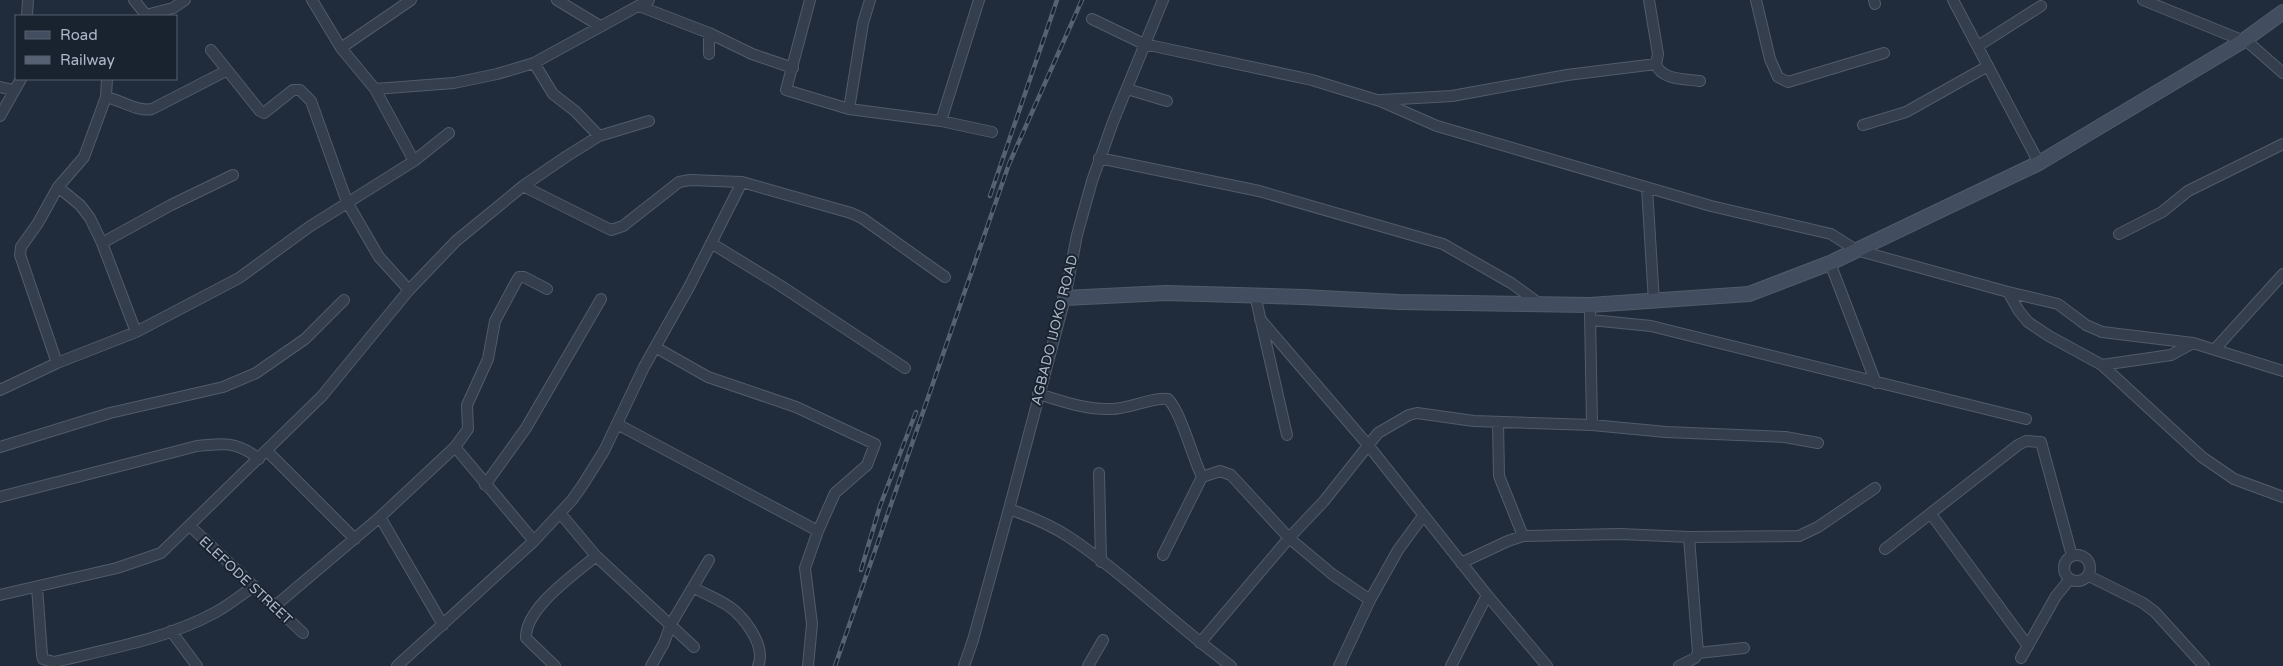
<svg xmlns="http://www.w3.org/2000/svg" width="2283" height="666" font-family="'Varela Round',sans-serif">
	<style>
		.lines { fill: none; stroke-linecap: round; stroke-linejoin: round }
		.minor-casing { stroke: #525b69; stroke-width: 12 }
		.secondary-casing { stroke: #525b69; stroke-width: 16 }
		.minor { stroke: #343e4c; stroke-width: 10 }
		.secondary { stroke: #424d5f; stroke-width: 14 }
		.rail-casing { stroke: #566273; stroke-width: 4.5 }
		.rail { stroke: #192330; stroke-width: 2.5; stroke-dasharray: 8; stroke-linecap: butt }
		.labels { text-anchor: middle; stroke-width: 4; stroke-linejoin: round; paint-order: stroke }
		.street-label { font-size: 14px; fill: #afb8c8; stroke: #192330 }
	</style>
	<rect width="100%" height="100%" fill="#202c3b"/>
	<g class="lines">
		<g class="minor-casing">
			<path id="minor" d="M134 0 146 15 173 8 185 0
				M312 0 341 48 375 89 414 161
				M557 0 600 26
				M810 0 786 90 849 109 941 121 992 132
				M1649 0 1658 54 1656 64
				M1756 0 1770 59 1778 77 1788 82 1884 53
				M1874 0 1875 4
				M1953 0 2039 163
				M2143 0 2249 43 2283 73
				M639 6 709 33 752 54 793 68
				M27 16 28 0
				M1092 19 1144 44 1312 80 1380 101 1437 126 1711 206 1831 234 1856 250 2008 292 2019 311 2028 322 2049 336 2102 365 2171 355 2193 343
				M709 33V54
				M1978 46 2041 6
				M341 48 411 0
				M211 50 260 111 264 113 293 90H300L311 101 347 202 379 257 409 290
				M534 63 553 94 575 111 599 136
				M0 87 13 90
				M375 89 454 83 497 74 534 63 649 0
				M1127 89 1167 101
				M106 97C121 100 137 112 152 109L226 71
				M1381 100 1452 96 1567 75 1656 64C1661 80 1685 79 1700 81
				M849 109 863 23 870 0
				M0 116 21 79
				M941 121 979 0
				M1863 125 1906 112 1988 66
				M1099 158 1259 191 1443 244 1511 283 1540 304
				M523 186 611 230 623 226 679 182 690 180 742 182 851 213 862 218 945 277
				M58 187 80 205 90 218 102 243 136 332
				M1647 188 1654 302
				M2119 234 2162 212 2188 191 2283 144
				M102 243 171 205 233 175
				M711 243 781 286 905 368
				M1830 263 1876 383
				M2008 292 2058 304 2086 325 2102 332 2193 343 2283 371
				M1255 295 1287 435
				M1590 314 1592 425
				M1260 319 1368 445 1487 595 1547 666
				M1591 320 1651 326 2026 419
				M655 347 708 377 796 407 875 444 867 465 835 493 818 531 805 568 812 624 808 666
				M2215 349 2283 274
				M57 363 20 255 21 247 38 223 58 187 84 157 106 97 107 79
				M2102 365 2202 457 2234 479 2283 497
				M0 390 57 363 136 332 239 278 309 227 414 161 449 133
				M1038 394C1062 401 1085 410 1111 409 1130 409 1151 397 1168 399 1181 412 1192 456 1202 477L1163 555
				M1498 422 1499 476 1523 536
				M617 424 818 531
				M0 447 110 413 223 387 256 373 305 339 344 300
				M455 447 534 541
				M267 451 355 539
				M1099 473 1101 562
				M1202 477 1220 471 1231 475 1289 538 1332 574 1370 600
				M485 485 526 428 601 299
				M0 497 197 446C222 443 237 441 259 459
				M1009 509C1029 516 1051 525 1069 537 1126 575 1175 625 1231 666
				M560 513 596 556 694 647
				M1931 514 2028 646
				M380 517 443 625
				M190 526 303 633
				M1689 537 1698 653
				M1885 549 2018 445 2026 441 2041 442 2072 556
				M2064 568a13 13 0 1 1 26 0a13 13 0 1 1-26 0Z
				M1461 563 1508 541 1523 536 1620 534 1689 537 1799 536 1818 527 1875 488
				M2089 576 2143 603 2155 612 2204 666
				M37 587 42 655 43 659 54 662C108 649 167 639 216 612 229 605 241 595 254 586
				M693 587C706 595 724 601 735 611 748 623 766 648 758 666
				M0 595 117 568 161 553 322 396 409 290 456 241 523 186 567 156 599 136 649 121
				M275 606 380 517 455 447 468 429 467 405 488 359 495 321 516 282 519 277H524L547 289
				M171 631 197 666
				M1200 643 1289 538 1324 501 1378 433 1409 415 1417 413 1474 421 1592 425 1666 432 1785 437 1818 443
				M2021 658 2056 596 2070 579
				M397 666 534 541 572 500 582 486 604 451 644 367 689 287 742 182
				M555 666 526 638C525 608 574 575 596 556
				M651 666 664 643 671 624 709 560
				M964 666 973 640 1009 509 1065 298 1077 235 1092 181 1113 122 1163 0
				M1088 666 1103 640
				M1339 666 1370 600 1398 550 1423 516
				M1451 666 1487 595
				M1679 666 1695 658 1698 653 1744 648"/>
		</g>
		<g class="secondary-casing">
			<path id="secondary" d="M1065 298 1166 293 1303 297 1399 302 1590 305 1749 294 1830 263 2039 163 2243 41 2283 12"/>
		</g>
		<use href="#minor" class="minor"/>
		<use href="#secondary" class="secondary"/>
		<g class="rail-casing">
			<path id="rail" d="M990 196 1057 0
				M861 570 880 506 916 412
				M835 666 1009 164 1082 0"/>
		</g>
		<use href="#rail" class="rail"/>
	</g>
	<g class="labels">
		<g class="street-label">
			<text transform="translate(1054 330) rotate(-76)" y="5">AGBADO IJOKO ROAD</text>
			<text transform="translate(246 580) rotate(43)" y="5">ELEFODE STREET</text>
		</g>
	</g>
	<rect x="15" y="15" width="162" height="65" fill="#192330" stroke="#555f6d"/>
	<rect x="25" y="31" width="25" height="8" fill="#424d5f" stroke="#555f6d"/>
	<text x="60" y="40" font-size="15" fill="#afb8c8">Road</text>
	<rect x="25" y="56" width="25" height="8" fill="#566273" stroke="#555f6d"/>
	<text x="60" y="65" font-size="15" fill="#afb8c8">Railway</text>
</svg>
